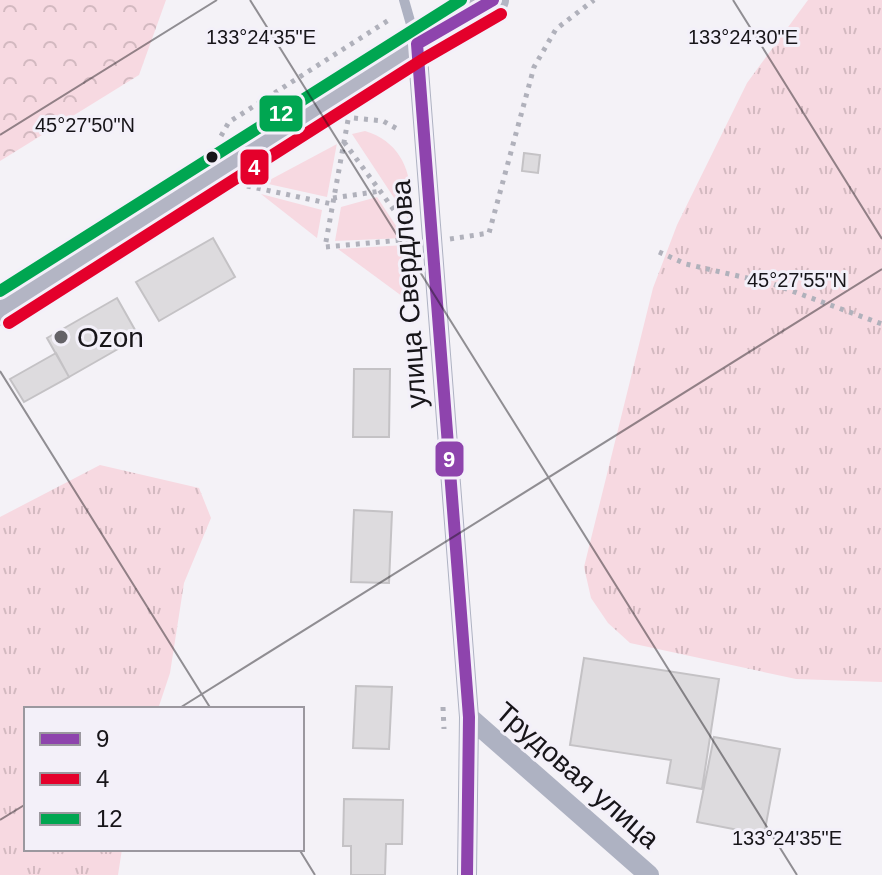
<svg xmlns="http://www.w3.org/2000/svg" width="882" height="875" font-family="Helvetica,sans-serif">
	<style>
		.grass { fill: #f7d9e1 }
		.forest { fill: url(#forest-crowns) }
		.park { fill: url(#park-tufts) }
		.building { fill: #dddbde; stroke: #c4c2c5; stroke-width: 2 }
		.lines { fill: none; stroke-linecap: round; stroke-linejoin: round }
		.path { stroke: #b0b1bb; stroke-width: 5; stroke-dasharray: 4 6; stroke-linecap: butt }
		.service { stroke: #aeb2c2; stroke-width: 10 }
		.minor { stroke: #aeb2c2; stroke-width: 20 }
		.primary { stroke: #b3b5c4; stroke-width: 32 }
		.bus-1-casing { stroke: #f3f0f9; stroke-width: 18 }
		.bus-2-casing { stroke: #f3f0f9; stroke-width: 18 }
		.bus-3-casing { stroke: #f3f0f9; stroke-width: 18 }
		.bus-1 { stroke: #8e44ad; stroke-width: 12 }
		.bus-2 { stroke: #e4002b; stroke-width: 12 }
		.bus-3 { stroke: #00a651; stroke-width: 12 }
		.ticks { fill: none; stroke: #171519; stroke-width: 2; stroke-opacity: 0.45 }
		.bus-dot { fill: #171519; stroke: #f3f0f9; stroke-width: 3 }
		.poi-dot { fill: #646267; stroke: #f3f0f9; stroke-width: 3 }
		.labels { text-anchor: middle; stroke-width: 6; stroke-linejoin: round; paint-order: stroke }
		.street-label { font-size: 28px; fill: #171519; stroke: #f3f0f9 }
		.poi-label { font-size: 28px; fill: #171519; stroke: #f3f0f9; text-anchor: start }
		.ticks-label { font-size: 20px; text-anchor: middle; fill: #171519; stroke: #f3f0f9; stroke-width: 6; stroke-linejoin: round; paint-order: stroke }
		.line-badge { stroke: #f3f0f9; stroke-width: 3 }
		.badge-label { font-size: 22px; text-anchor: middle; font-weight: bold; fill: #fff }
	</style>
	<defs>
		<pattern id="forest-crowns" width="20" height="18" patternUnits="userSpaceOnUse" patternTransform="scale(2)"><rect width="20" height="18" fill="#f7d9e1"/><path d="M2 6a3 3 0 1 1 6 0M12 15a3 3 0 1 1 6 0" fill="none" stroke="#d3b9c0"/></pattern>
		<pattern id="park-tufts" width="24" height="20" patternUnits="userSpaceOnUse" patternTransform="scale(2)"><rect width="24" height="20" fill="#f7d9e1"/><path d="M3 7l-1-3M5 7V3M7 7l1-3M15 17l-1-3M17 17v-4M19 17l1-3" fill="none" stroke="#d3b9c0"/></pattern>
	</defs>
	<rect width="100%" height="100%" fill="#f4f2f7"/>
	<path class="grass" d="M365 131C405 143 416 181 408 219L352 134Z
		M337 143 327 197 264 183 337 144Z
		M261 194 322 210 317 238Z
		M377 197 404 238 335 241 341 207Z
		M405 245 410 302 338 249Z"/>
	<path class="forest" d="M0 0H166L139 75 0 161Z"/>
	<path class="park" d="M808 0H882V682L796 679 630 643 608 623 591 598 584 567 653 288 677 225 747 83Z
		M100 465 199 488 211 518 184 583 170 673 158 709H26V849H122L118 875H0V517Z"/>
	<path class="building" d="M524 153 540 155 538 173 522 171Z
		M213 238 235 277 159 321 136 282Z
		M117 298 139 337 69 377 47 338Z
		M56 353 69 377 24 402 10 379Z
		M354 369H390L389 437H353Z
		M354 510 392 512 389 583 351 582Z
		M584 658 719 679 702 789 667 783 671 760 570 745Z
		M356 686 392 687 389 749 353 748Z
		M714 737 780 749 764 835 697 822Z
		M344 799 403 800 402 844H386L385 875H351V846H343Z"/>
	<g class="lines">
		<path class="path" d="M354 118 383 121 401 131
			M348 120 325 247 413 239
			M221 136 229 122 392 18
			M344 142 408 229
			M247 186 332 204
			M333 198 381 191
			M450 239 489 233 534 67 556 29 594 0
			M659 252 686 264 773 284 882 324
			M443 707 444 729"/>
		<path class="service" d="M404 0 416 42"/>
		<path class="minor" d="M417 44 469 717 467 875
			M469 717 649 875"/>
		<path class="primary" d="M0 310 417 44 493 0"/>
		<g class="bus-1-casing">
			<path id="bus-1" d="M417 44 469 717 467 875
				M417 44 493 0"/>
		</g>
		<g class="bus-2-casing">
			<path id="bus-2" d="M9 323 425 58 501 14"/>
		</g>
		<g class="bus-3-casing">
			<path id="bus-3" d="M0 291 461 0"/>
		</g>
		<use href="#bus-1" class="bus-1"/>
		<use href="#bus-2" class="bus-2"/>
		<use href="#bus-3" class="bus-3"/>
	</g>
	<path class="ticks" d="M250 0 797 875M733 0 882 239M0 135 217 0M0 371 211 709M178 709 882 269M0 820 26 804M299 849 315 875"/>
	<circle class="bus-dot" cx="212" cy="157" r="7"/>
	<circle class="poi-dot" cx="61" cy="337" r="8"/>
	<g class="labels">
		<g class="street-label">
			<text transform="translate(408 294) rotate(-94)" y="10">улица Свердлова</text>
			<text transform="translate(578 775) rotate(41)" y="10">Трудовая улица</text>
		</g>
		<g class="poi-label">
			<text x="77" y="347">Ozon</text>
		</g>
	</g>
	<g class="ticks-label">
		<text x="261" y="44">133°24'35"E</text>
		<text x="743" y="44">133°24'30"E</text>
		<text x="85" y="132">45°27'50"N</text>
		<text x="797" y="287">45°27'55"N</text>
		<text x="787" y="845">133°24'35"E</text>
	</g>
	<g class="line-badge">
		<rect x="258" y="94" width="46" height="39" rx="8" fill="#00a651"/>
		<rect x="239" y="148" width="31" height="38" rx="8" fill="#e4002b"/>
		<rect x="434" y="440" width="31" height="38" rx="8" fill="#8e44ad"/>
	</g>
	<g class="badge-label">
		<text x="281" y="121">12</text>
		<text x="254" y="175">4</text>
		<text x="449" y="467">9</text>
	</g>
	<rect x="24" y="707" width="280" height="144" fill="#f3f0f9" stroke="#9b989f" stroke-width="2"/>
	<rect x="40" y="733" width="40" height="12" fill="#8e44ad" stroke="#9b989f" stroke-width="2"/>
	<text x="96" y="747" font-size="24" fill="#171519">9</text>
	<rect x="40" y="773" width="40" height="12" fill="#e4002b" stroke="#9b989f" stroke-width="2"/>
	<text x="96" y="787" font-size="24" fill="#171519">4</text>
	<rect x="40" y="813" width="40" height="12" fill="#00a651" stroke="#9b989f" stroke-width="2"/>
	<text x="96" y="827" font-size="24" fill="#171519">12</text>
</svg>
